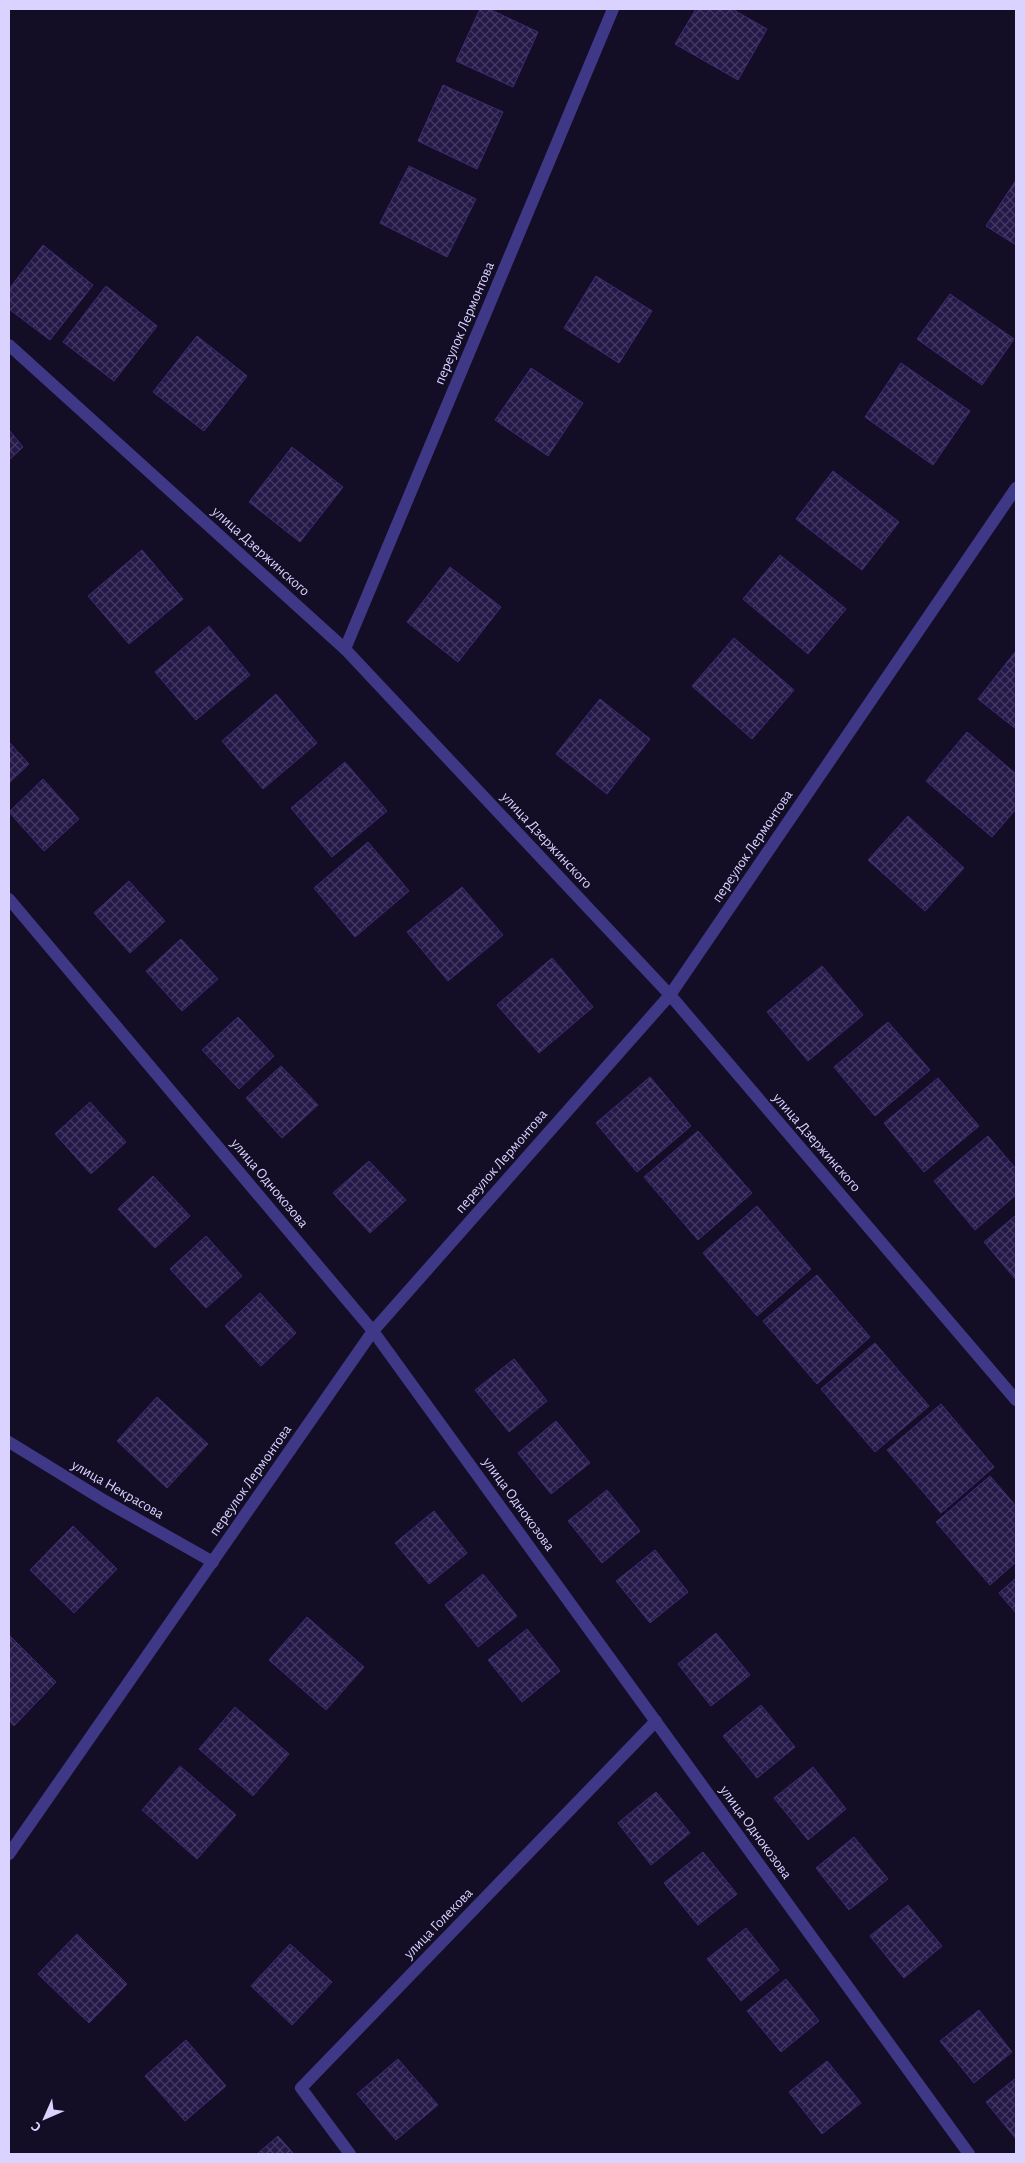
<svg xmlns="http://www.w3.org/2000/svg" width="1025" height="2163" font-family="'Alegreya Sans',sans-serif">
<defs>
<pattern id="building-cross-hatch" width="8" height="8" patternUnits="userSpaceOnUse" patternTransform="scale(1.25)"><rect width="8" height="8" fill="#251a47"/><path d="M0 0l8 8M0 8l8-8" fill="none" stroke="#443a63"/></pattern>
</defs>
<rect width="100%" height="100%" fill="#130e26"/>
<g fill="url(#building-cross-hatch)" stroke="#3d2b74">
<polygon points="480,9 489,9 538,32 513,87 456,61"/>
<polygon points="696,9 732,9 767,29 738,80 675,44"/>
<polygon points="443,85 503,112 477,169 418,141"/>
<polygon points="409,166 476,199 447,257 380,223"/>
<polygon points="1016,180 1016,245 986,226"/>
<polygon points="43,245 93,285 50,340 9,309 9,289"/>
<polygon points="596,276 652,311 619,363 564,328"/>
<polygon points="106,286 157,326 114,381 63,342"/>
<polygon points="950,294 1014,339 982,385 917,339"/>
<polygon points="197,336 247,376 204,431 153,392"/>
<polygon points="901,363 970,411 933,465 865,417"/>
<polygon points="531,368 583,403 548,456 495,420"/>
<polygon points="9,430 23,447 9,460"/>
<polygon points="292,447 343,487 300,542 249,502"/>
<polygon points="833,471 899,522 862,570 796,519"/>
<polygon points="142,550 183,599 129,644 88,596"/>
<polygon points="780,555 846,609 808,654 743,599"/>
<polygon points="450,567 501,607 458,662 407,622"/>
<polygon points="209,626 250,675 196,720 155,672"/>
<polygon points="734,638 794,690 752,739 692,686"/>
<polygon points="1015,652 1016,654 1016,729 978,699"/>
<polygon points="276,694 317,743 263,789 222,741"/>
<polygon points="600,699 650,739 607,794 556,754"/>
<polygon points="967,732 1016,774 1016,809 992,837 926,781"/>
<polygon points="9,742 29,764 9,783"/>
<polygon points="345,762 387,811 332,857 291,808"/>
<polygon points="43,779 79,819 44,851 9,812"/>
<polygon points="908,816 964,868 925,911 868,860"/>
<polygon points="368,842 409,891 355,937 314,888"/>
<polygon points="129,881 165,921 130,953 94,913"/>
<polygon points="462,887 503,935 448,981 407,932"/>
<polygon points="181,939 218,979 182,1011 146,971"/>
<polygon points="552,958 593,1007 539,1053 497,1005"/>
<polygon points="822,966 863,1015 808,1061 767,1012"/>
<polygon points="238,1017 274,1056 239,1089 202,1050"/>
<polygon points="888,1022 930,1070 875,1116 834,1067"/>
<polygon points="281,1066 318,1105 282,1138 246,1098"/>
<polygon points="650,1077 691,1126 637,1172 596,1123"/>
<polygon points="938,1078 979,1126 924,1172 884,1123"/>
<polygon points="90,1102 126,1142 91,1174 55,1134"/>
<polygon points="698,1131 752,1193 698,1240 644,1177"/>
<polygon points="988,1136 1016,1169 1016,1195 975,1230 934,1181"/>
<polygon points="369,1161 406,1200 370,1233 333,1193"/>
<polygon points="153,1176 190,1216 155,1248 118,1209"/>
<polygon points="757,1206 811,1269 757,1316 703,1253"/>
<polygon points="1016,1215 1016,1280 984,1242"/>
<polygon points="206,1236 242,1276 206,1308 170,1269"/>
<polygon points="817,1275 870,1337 817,1384 763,1321"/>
<polygon points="260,1293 296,1333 261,1366 225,1326"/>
<polygon points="875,1343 929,1406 875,1452 821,1389"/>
<polygon points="514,1359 547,1401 509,1432 475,1390"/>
<polygon points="157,1397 208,1444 167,1488 117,1441"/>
<polygon points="941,1404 994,1467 941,1513 887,1450"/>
<polygon points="556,1421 590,1463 551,1494 518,1453"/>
<polygon points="990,1476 1016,1506 1016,1562 990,1585 936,1522"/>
<polygon points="607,1490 640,1531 602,1563 568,1521"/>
<polygon points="434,1511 467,1553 429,1584 395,1543"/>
<polygon points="73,1526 117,1569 74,1613 30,1570"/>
<polygon points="655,1550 688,1592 650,1623 616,1581"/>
<polygon points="483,1574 517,1616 478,1647 445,1605"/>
<polygon points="1016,1578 1016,1613 999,1593"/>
<polygon points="307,1617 364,1667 326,1710 269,1660"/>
<polygon points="527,1629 560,1671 522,1702 488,1660"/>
<polygon points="716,1633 750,1675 711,1706 678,1664"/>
<polygon points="9,1635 56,1682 14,1726 9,1720"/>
<polygon points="761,1705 795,1747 757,1778 723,1736"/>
<polygon points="235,1707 289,1754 253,1796 199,1749"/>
<polygon points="180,1766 236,1815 197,1859 142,1810"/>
<polygon points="813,1767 846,1809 808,1840 774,1798"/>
<polygon points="656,1792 690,1833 651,1865 618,1823"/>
<polygon points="854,1837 888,1879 849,1910 816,1868"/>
<polygon points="703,1852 737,1894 698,1925 664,1883"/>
<polygon points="908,1905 942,1946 904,1978 870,1936"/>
<polygon points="746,1928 779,1970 741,2001 707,1959"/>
<polygon points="77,1934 127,1984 89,2023 38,1974"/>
<polygon points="290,1944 332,1982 292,2025 251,1986"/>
<polygon points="786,1979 819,2021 781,2052 747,2011"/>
<polygon points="979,2010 1012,2052 974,2083 940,2041"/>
<polygon points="186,2040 226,2086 185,2121 145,2076"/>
<polygon points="398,2059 438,2105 396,2140 357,2094"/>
<polygon points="827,2061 861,2103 822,2134 789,2092"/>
<polygon points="1016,2078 1016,2139 986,2102"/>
<polygon points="278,2136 294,2154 257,2154"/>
</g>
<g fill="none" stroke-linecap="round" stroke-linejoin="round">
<g stroke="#3e3886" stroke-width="12">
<polyline points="9,345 345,649 670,995 1016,1400"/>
<polyline points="345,649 613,9"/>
<polyline points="9,899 373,1331 969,2154"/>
<polyline points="9,1442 105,1501 213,1562"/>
<polyline points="9,1854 373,1331 670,995 1016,488"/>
<polyline points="350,2154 301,2088 656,1721"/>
</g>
</g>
<g text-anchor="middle" stroke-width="4" stroke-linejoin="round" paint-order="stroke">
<g font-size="15" fill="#dad3ff" stroke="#130e26">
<text transform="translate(464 323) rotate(-67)" y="5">переулок Лермонтова</text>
<text transform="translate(261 551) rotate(42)" y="5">улица Дзержинского</text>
<text transform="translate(547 840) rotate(47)" y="5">улица Дзержинского</text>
<text transform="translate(752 846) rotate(-56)" y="5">переулок Лермонтова</text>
<text transform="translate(817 1142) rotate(49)" y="5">улица Дзержинского</text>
<text transform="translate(501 1161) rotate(-49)" y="5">переулок Лермонтова</text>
<text transform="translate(270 1183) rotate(50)" y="5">улица Однокозова</text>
<text transform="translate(250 1480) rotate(-55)" y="5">переулок Лермонтова</text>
<text transform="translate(118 1489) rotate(30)" y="5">улица Некрасова</text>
<text transform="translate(519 1504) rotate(54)" y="5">улица Однокозова</text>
<text transform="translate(756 1832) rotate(54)" y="5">улица Однокозова</text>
<text transform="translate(438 1923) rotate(-46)" y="5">улица Голекова</text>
</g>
</g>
<rect width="1025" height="2163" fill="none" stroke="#dad3ff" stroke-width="20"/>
<g transform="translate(45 2118) rotate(225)" stroke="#130e26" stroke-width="4" paint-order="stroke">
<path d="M0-4L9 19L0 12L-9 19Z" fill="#dad3ff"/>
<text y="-8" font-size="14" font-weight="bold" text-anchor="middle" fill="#dad3ff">С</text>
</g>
</svg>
